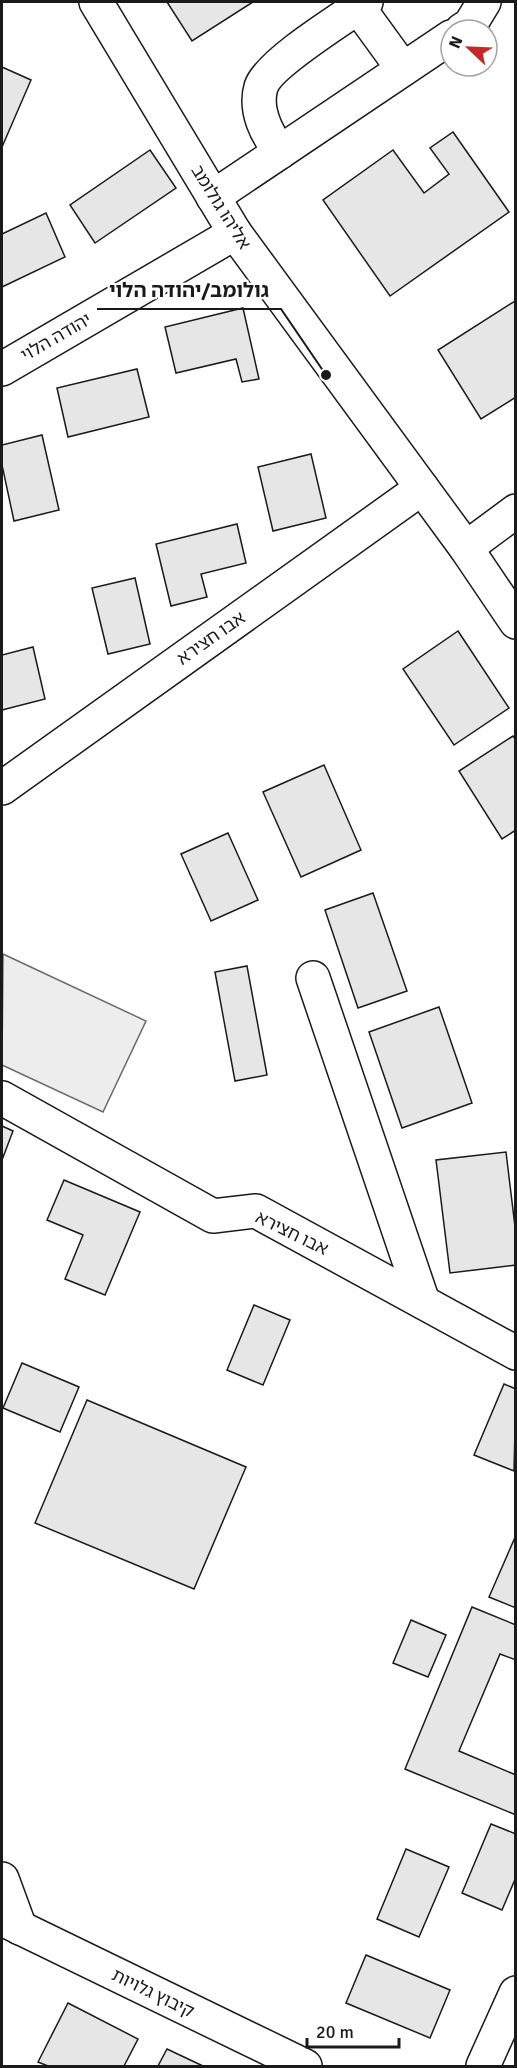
<svg xmlns="http://www.w3.org/2000/svg" width="517" height="2068" font-family="Signika,'Noto Sans Hebrew',sans-serif">
<rect width="100%" height="100%" fill="#fff"/>
<polygon fill="#ededed" stroke="#6a6a6a" stroke-width="1.5" points="3,954 146,1021 103,1112 2,1065"/>
<g fill="#e6e6e6" stroke="#1a1a1a" stroke-width="1.5">
<polygon points="167,2 253,2 192,41"/>
<polygon points="2,67 31,80 2,147"/>
<polygon points="453,132 509,212 390,296 323,200 393,150 424,193 449,174 430,148"/>
<polygon points="150,150 176,188 95,243 70,205"/>
<polygon points="46,213 65,257 2,287 2,234"/>
<polygon points="515,301 516,397 481,419 438,350"/>
<polygon points="243,308 259,379 242,382 236,359 176,373 165,327"/>
<polygon points="137,369 149,417 68,437 57,388"/>
<polygon points="42,435 59,510 14,521 2,465 2,445"/>
<polygon points="311,454 326,518 273,531 258,467"/>
<polygon points="237,524 246,563 201,574 207,597 171,606 156,544"/>
<polygon points="135,578 150,644 108,654 92,588"/>
<polygon points="458,631 509,708 454,745 403,669"/>
<polygon points="33,647 45,699 2,710 2,655"/>
<polygon points="513,736 516,740 516,830 502,839 459,771"/>
<polygon points="324,765 361,850 301,877 263,792"/>
<polygon points="228,833 258,900 211,921 181,854"/>
<polygon points="373,893 407,991 358,1008 325,910"/>
<polygon points="247,966 267,1075 235,1081 215,972"/>
<polygon points="439,1007 472,1103 402,1128 369,1032"/>
<polygon points="2,1126 13,1131 2,1160"/>
<polygon points="506,1152 516,1235 516,1265 450,1273 436,1160"/>
<polygon points="64,1180 140,1212 105,1295 65,1279 83,1235 47,1220"/>
<polygon points="254,1305 290,1320 263,1385 227,1370"/>
<polygon points="22,1363 79,1387 60,1432 3,1408"/>
<polygon points="504,1384 516,1389 514,1471 474,1455"/>
<polygon points="87,1400 246,1467 194,1589 35,1523"/>
<polygon points="516,1535 516,1608 489,1597"/>
<polygon points="472,1607 516,1625 516,1660 500,1654 459,1751 516,1775 516,1815 405,1769"/>
<polygon points="411,1620 446,1635 428,1677 393,1663"/>
<polygon points="491,1824 516,1834 516,1877 502,1910 462,1893"/>
<polygon points="406,1849 449,1867 419,1937 377,1919"/>
<polygon points="366,1955 450,1990 430,2038 346,2003"/>
<polygon points="68,2003 138,2039 124,2066 48,2066 38,2062"/>
<polygon points="167,2049 203,2066 158,2066"/>
</g>
<g fill="none" stroke-linecap="round" stroke-linejoin="round">
<defs>
<g id="minor">
<polyline points="96,2 235,233 466,548 516,622"/>
<polyline points="358,7 403,69"/>
<polyline points="462,30 470,25 484,2"/>
<path d="M280 152C267 134 254 111 261 87 268 64 343 18 366 2"/>
<polyline points="213,197 451,37"/>
<polyline points="2,369 235,233"/>
<polyline points="466,548 516,511"/>
<polyline points="2,788 422,488"/>
<polyline points="313,978 423,1302"/>
<polyline points="2,1098 213,1216 256,1211 516,1353"/>
<polyline points="2,1879 20,1928"/>
<polyline points="2,1919 305,2066"/>
<polyline points="483,2066 516,1993"/>
</g>
</defs>
<use href="#minor" stroke="#1a1a1a" stroke-width="36"/>
<use href="#minor" stroke="#fff" stroke-width="33"/>
</g>
<g text-anchor="middle" stroke-width="4.5" stroke-linejoin="round" paint-order="stroke">
<g font-size="18" fill="#1a1a1a" stroke="#fff">
<text transform="translate(221 207) rotate(58)" y="6">אליהו גולומב</text>
<text transform="translate(56 337) rotate(-30)" y="6">יהודה הלוי</text>
<text transform="translate(211 638) rotate(-35)" y="6">אבו חצירא</text>
<text transform="translate(292 1233) rotate(26)" y="6">אבו חצירא</text>
<text transform="translate(153 1993) rotate(26)" y="6">קיבוץ גלויות</text>
</g>
</g>
<path fill="none" stroke="#1a1a1a" stroke-width="2" d="M326 375L281 309H97"/>
<circle fill="#1a1a1a" stroke="#fff" stroke-width="2" cx="326" cy="375" r="6"/>
<g font-size="20" text-anchor="middle" font-weight="bold" fill="#1a1a1a" stroke="#fff" stroke-width="4.5" stroke-linejoin="round" paint-order="stroke">
<text x="189" y="297">גולומב/יהודה הלוי</text>
</g>
<rect width="517" height="2068" fill="none" stroke="#1a1a1a" stroke-width="6"/>
<g transform="translate(469 48) rotate(293)"><circle r="28" fill="#ffffff" stroke="#a3a3a3" stroke-width="1.5"/>
<path d="M0-4.5L10 22L0 15L-10 22Z" fill="#c62828"/>
<text y="-9" font-size="16" font-weight="bold" text-anchor="middle" fill="#1a1a1a">N</text>
</g>
<path d="M307 2038v9h92v-9" fill="none" stroke="#1a1a1a" stroke-width="3"/>
<text x="316" y="2038" font-size="18" fill="#1a1a1a" stroke="#ffffff" stroke-width="4.5" paint-order="stroke">20 m</text>
</svg>
